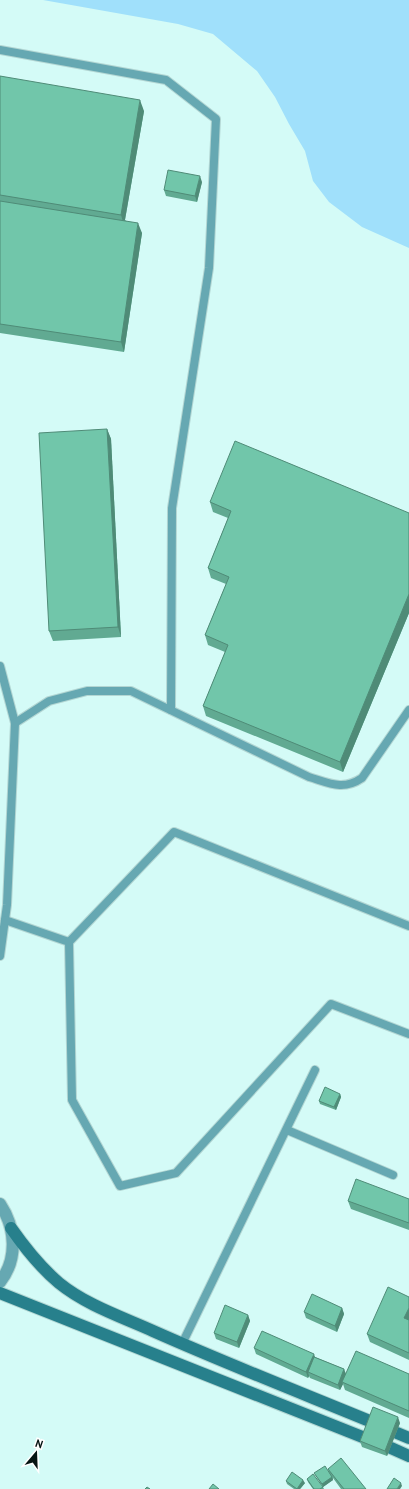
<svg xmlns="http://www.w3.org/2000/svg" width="409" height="1489" font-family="'PT Sans',sans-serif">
<rect width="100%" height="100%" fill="#d4fbf7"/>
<polygon fill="#a0e0fb" points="43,0 409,0 409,248 362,227 329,202 313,181 305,151 289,124 275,97 257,71 213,34 178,24"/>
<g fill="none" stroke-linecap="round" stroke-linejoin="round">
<defs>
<g id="lane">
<polyline points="0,50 166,80 216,119 209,268 172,508 171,710"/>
<polyline points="0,666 15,723 7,905 0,956"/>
<path d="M15 723 49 701 87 691H131L309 777C329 783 343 791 362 778L409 710"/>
<polyline points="5,920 69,942 72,1100 120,1186 176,1173 331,1004 409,1034"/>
<polyline points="69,942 174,832 409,926"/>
<polyline points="287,1130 393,1175"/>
<polyline points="182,1344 315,1070"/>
</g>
<path id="street" d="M0 1204C16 1228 18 1259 0 1282"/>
<g id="secondary">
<path d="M11 1228C25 1248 40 1267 59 1283 86 1305 122 1317 153 1331 225 1363 299 1392 372 1422"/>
<polyline points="0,1293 365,1438"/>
<polyline points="397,1433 409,1438"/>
<polyline points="391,1448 409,1456"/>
</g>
</defs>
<use href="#lane" stroke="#b3d6d3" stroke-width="10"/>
<use href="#street" stroke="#b3d6d3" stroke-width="14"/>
<use href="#secondary" stroke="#b3d6d3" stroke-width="14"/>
<use href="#lane" stroke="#66a8b2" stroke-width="8"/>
<use href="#street" stroke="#66a8b2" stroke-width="12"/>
<use href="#secondary" stroke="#27808c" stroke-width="12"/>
</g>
<g fill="#61aa92">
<polygon points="0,76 144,111 125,220 142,233 124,352 0,333"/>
<polygon points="202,182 197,202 166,196 164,190"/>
<polygon points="107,429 111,439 121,637 53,641 49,631"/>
<polygon points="210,502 409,513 409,613 343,772 206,716 203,706 225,652 208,645 205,635 226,584 211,578 208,568 228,518 213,512"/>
<polygon points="340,1094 341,1097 336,1110 320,1104 319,1101"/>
<polygon points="409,1199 409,1230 351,1209 348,1201"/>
<polygon points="409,1297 409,1360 370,1342 367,1334"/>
<polygon points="342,1308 344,1314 337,1332 306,1318 304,1312"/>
<polygon points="248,1315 250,1321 239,1348 216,1339 214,1333"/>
<polygon points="254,1348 315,1357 344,1369 346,1374 409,1374 409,1418 345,1390 343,1384 340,1390 310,1378 309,1376 308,1378 256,1354"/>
<polygon points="400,1423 387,1456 362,1447 360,1441"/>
<polygon points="328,1469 366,1489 341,1489 333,1478 333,1480 323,1487 316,1476 314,1473 329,1473"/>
<polygon points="307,1479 323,1487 324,1489 313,1489 308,1482"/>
<polygon points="286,1481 305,1483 300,1489 294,1489 287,1484"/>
</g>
<g fill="#4f8b77">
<polygon points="140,100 144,111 124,225 121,215"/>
<polygon points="200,176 202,182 197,202 195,196"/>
<polygon points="138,223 142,233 124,352 121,342"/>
<polygon points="107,429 111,439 121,637 118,627"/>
<polygon points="409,594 409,613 343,772 340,762"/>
<polygon points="340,1094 341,1097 336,1110 334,1107"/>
<polygon points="342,1308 344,1314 337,1332 335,1326"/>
<polygon points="409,1308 409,1323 404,1318"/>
<polygon points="248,1315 250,1321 239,1348 237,1342"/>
<polygon points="314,1354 316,1360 308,1372 309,1376 308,1378 306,1372"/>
<polygon points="344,1369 346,1375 342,1382 343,1384 340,1390 338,1385"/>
<polygon points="398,1417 400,1423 387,1456 385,1451"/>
<polygon points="332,1477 333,1480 323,1487 322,1484"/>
<polygon points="303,1480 305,1483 300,1489 297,1489"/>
<polygon points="401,1483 402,1486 400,1489 397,1489"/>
</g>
<g fill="#71c6aa" stroke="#4f8b77">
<polygon points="0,76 140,100 121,215 0,195"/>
<polygon points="168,170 200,176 195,196 164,190"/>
<polygon points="0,201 138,223 121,342 0,324"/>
<polygon points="107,429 118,627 49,631 39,433"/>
<polygon points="235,441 409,513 409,594 340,762 203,706 228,645 205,635 229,577 208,568 231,511 210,502"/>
<polygon points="325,1087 340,1094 334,1107 319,1101"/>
<polygon points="356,1179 409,1199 409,1223 348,1201"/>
<polygon points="388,1287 409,1297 409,1308 404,1318 409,1320 409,1353 367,1334"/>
<polygon points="312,1294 342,1308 335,1326 304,1312"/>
<polygon points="225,1305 248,1315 237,1342 214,1333"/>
<polygon points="262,1331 314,1354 306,1372 254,1348"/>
<polygon points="356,1351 409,1374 409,1411 342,1382"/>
<polygon points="314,1357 344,1369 338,1385 308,1372"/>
<polygon points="373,1407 398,1417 385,1451 360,1441"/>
<polygon points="341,1458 366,1489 344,1489 328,1469"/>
<polygon points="325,1466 332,1477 322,1484 314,1473"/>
<polygon points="292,1472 303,1480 297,1489 286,1481"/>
<polygon points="313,1474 323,1487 320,1489 314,1489 307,1479"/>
<polygon points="394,1478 401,1483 397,1489 387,1489"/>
<polygon points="213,1484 219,1489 209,1489"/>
<polygon points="147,1487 150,1489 145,1489"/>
</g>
<g transform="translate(36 1453) rotate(19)" stroke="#ffffff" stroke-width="3" paint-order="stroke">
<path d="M0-3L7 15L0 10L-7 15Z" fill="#061413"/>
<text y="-6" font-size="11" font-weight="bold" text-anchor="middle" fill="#061413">N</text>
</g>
</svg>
